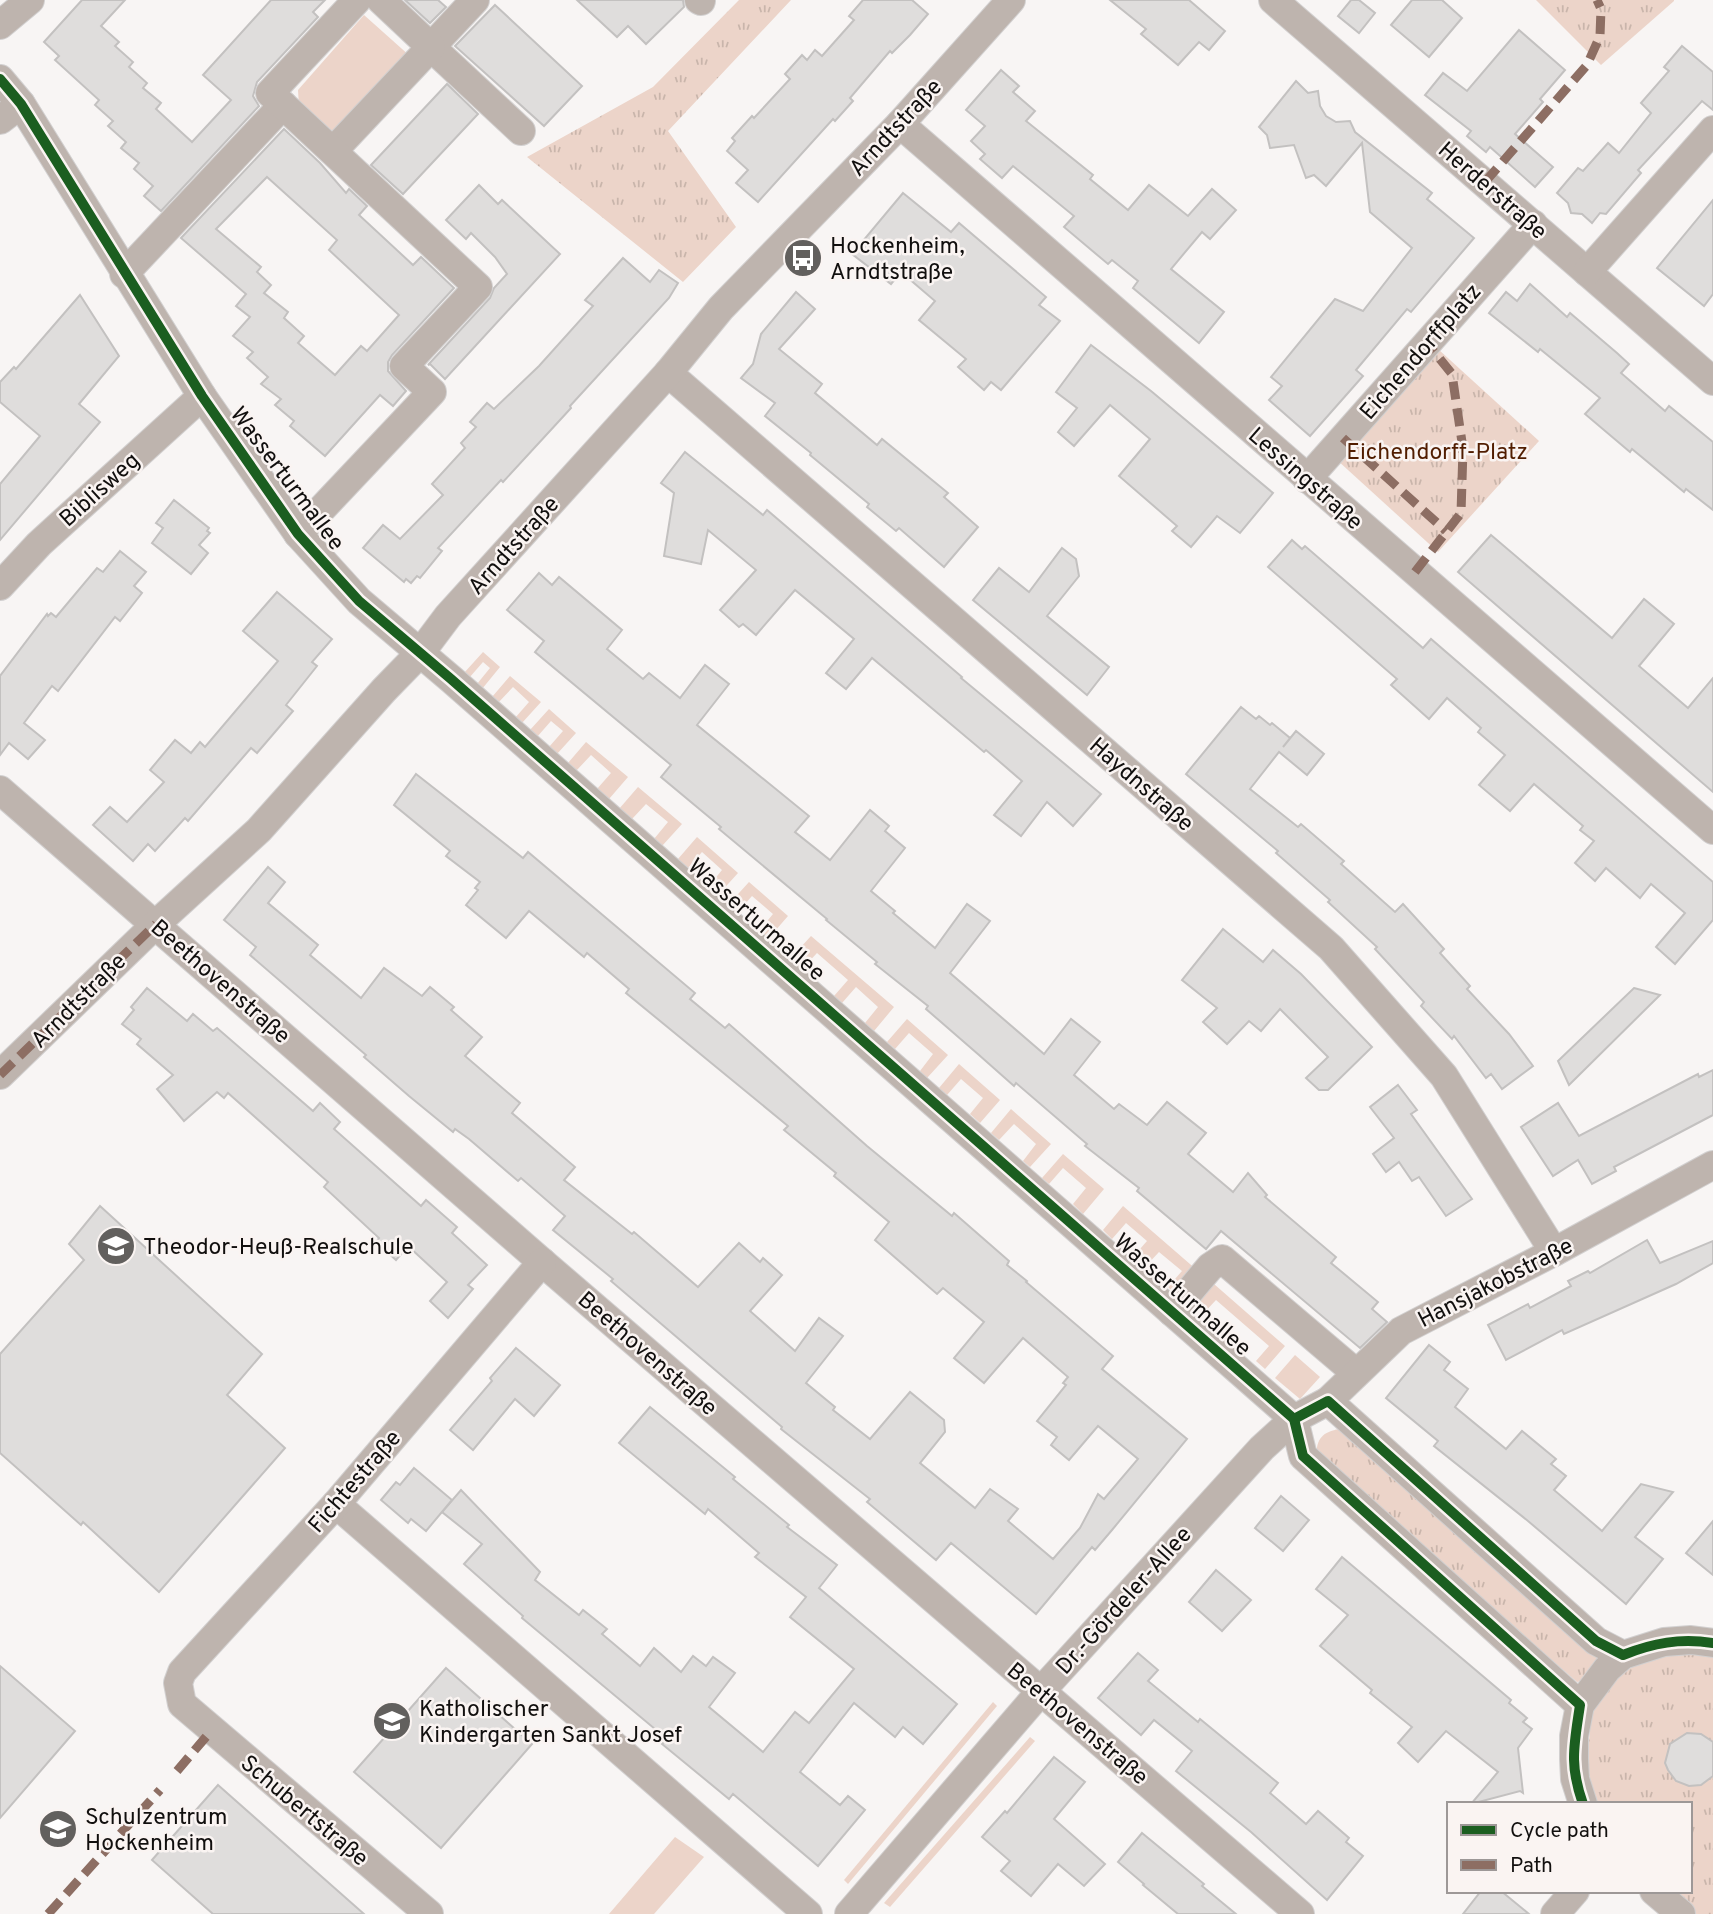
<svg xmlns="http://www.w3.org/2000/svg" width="1713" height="1914" font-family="Overpass,sans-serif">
<defs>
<pattern id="park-tufts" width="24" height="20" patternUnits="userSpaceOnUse" patternTransform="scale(1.75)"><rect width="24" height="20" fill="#ecd4c9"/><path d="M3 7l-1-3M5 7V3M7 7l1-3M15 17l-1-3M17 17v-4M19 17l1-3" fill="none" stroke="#c9b5ab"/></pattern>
</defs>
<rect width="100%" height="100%" fill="#f8f5f4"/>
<g fill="#ecd4c9">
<polygon points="364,15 411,57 337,140 299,106 298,90"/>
<polygon points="483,652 500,667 482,689 477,684 490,668 483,662 469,678 464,673"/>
<polygon points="510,676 541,702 522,723 515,718 529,702 513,687 498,703 492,697"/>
<polygon points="549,709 576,733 557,754 549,747 563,731 551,721 537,737 530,730"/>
<polygon points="586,742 628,777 609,799 597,789 611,773 591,755 576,771 568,763"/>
<polygon points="638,787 682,824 662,846 654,839 668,822 646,804 632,819 619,809"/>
<polygon points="697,837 738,873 718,895 709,886 722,870 702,852 688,868 678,859"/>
<polygon points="749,882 788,916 768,939 759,931 773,914 752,896 738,912 729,904"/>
<polygon points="811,936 894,1007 874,1031 865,1023 878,1007 856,987 842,1003 834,996 848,980 817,953 803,968 791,958"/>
<polygon points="907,1019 948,1055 927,1078 920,1071 933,1054 909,1033 895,1049 887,1042"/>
<polygon points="959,1064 1000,1100 980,1123 970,1114 983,1098 961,1079 947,1095 939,1088"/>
<polygon points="1011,1109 1051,1144 1030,1167 1023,1161 1036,1144 1014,1124 999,1140 991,1133"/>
<polygon points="1063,1154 1104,1189 1083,1214 1073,1204 1086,1188 1063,1168 1049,1184 1042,1178"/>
<polygon points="1123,1206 1198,1271 1176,1295 1168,1287 1182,1271 1159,1252 1145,1267 1133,1257 1147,1241 1126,1223 1112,1239 1103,1230"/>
<polygon points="1214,1284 1285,1346 1265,1369 1256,1361 1269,1346 1216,1300 1202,1315 1194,1307"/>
<polygon points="1295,1355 1320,1377 1300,1399 1275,1378"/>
<polygon points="993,1702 997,1706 848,1884 844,1880"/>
<polygon points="1030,1737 1035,1741 890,1907 884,1903"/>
<polygon points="675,1837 704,1857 654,1914 609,1914"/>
</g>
<g fill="url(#park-tufts)">
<polygon points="739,0 791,0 668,131 736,227 683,282 527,157 653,87"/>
<polygon points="1536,0 1674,0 1674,1 1601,65"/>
<polygon points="1438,349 1539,441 1438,552 1337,460"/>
<path d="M1340 1429 1601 1655 1588 1680 1577 1682 1316 1456C1317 1438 1322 1432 1340 1429Z"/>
<polygon points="1671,1653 1713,1654 1713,1914 1692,1914 1664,1891 1690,1891 1690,1804 1593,1804 1586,1783 1591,1713 1616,1679 1631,1666"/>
</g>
<g fill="#dfdddc" stroke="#c3c1c0" stroke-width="2" fill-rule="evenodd">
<polygon points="82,0 125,0 101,26 119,42 115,46 133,62 129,67 147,83 143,88 161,103 156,109 192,142 231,100 203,75 271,0 325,0 313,12 318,17 257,82 253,96 259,106 161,211 144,196 153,186 134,169 139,163 121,148 126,142 108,126 113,121 95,105 99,100 55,60 59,56 44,42"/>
<polygon points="405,0 438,0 446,7 430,23"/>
<polygon points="577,0 683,0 684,7 646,44 628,26 617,37"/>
<polygon points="863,0 912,0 928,14 910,35 892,53 890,51 850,98 853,101 835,121 833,119 758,202 736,183 748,170 727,151 735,141 732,138 752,116 754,118 790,79 785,74 802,55 807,60 815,50 822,56 854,20 849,16"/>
<polygon points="1110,0 1189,0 1225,31 1209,50 1199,42 1178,65 1141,34 1146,29"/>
<polygon points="1351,0 1359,0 1375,13 1359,33 1338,16"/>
<polygon points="1412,0 1442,0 1462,18 1429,57 1391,25"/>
<polygon points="495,5 582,86 544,126 455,46"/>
<polygon points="1519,30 1565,70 1540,99 1543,102 1515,134 1553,167 1535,187 1490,147 1486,152 1467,136 1471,131 1425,95 1443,73 1467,91"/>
<polygon points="1682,46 1713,72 1713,110 1702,101 1638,170 1641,173 1606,214 1600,213 1592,223 1582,214 1571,213 1568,203 1557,193 1578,168 1583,171 1608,143 1619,153 1651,113 1641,103 1669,71 1664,67"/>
<polygon points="1001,70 1019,86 1013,92 1035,111 1026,121 1093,175 1090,179 1128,210 1149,185 1188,216 1212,189 1236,210 1210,239 1202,232 1171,269 1224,312 1199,343 1133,288 1138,281 1112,260 1108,264 1064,227 1074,216 1013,166 1002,178 980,159 985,154 971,141 985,126 966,110"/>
<polygon points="1296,81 1308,93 1318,91 1320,106 1326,116 1336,122 1350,121 1355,132 1432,193 1427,199 1474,238 1411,312 1407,309 1356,370 1363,376 1310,436 1269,400 1282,386 1271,377 1335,299 1363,311 1412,248 1370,212 1362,143 1326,186 1314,175 1306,178 1294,145 1270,148 1267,135 1259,127"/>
<polygon points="447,84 478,114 403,194 371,165"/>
<path d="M284 129 320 163 346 193 349 189 367 206 359 215 413 265 421 257 454 288 392 355 388 362V371L406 391 393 406 380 395 325 456 290 426 294 421 275 405 281 399 261 384 268 377 247 358 253 352 233 336 250 317 236 306 246 294 181 238ZM267 177 337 240 329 250 399 315 367 351 361 346 335 375 298 343 304 336 284 318 288 312 264 293 271 285 257 272 261 267 216 229Z"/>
<polygon points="479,185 498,204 502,200 560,254 445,379 430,364 428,365 490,298 494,288 507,274 495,257 471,233 466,239 446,220"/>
<polygon points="903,193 951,232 959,223 1046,297 1039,305 1060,321 1001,390 991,382 984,390 958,367 966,359 919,320 935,301 901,272 891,284 852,254"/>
<polygon points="1713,200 1713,294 1704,306 1657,268"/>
<polygon points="623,258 650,282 659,270 678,283 669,298 570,406 571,408 560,420 503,482 501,480 438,548 442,551 420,578 417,576 411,583 406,579 404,582 363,548 383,525 400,539 443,495 432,484 465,448 461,443 476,427 470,422 487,403 494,409 539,366 593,306 585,300"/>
<polygon points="1530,284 1567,317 1570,313 1617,353 1629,364 1621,373 1665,411 1669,406 1713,442 1713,510 1686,489 1684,492 1632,449 1630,452 1585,414 1600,398 1540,349 1538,352 1489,313 1506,292 1517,301"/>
<polygon points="796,292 815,309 779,349 822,384 815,393 877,445 882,439 948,493 944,497 978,527 944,567 899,528 896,531 867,507 869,504 810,455 811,453 765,416 775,403 741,378 753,364 761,334"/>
<polygon points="80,295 119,356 79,404 100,422 0,540 0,484 40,436 0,402 0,382 14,367 16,369"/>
<polygon points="1091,345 1151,391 1273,493 1240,533 1217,516 1191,547 1172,531 1177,526 1119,476 1150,439 1110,405 1074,446 1058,432 1077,408 1056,392"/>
<polygon points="685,452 763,515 767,510 962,677 961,678 1101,794 1073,826 1047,802 1021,836 994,815 1022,781 986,750 984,752 872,658 846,689 826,673 854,639 795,590 756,635 743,624 739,627 720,610 756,570 708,530 701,564 664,556 674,493 661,483"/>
<polygon points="174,500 209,528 207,531 210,533 199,545 208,553 191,574 152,543 163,528 156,523"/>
<polygon points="1491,535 1612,638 1644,599 1674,624 1639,666 1688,708 1713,678 1713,792 1458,572"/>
<polygon points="1292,540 1302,549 1305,546 1423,648 1431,639 1713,882 1713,920 1675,964 1656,947 1685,913 1651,884 1640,898 1606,868 1595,881 1575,863 1594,841 1580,830 1583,826 1534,784 1510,811 1479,785 1505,755 1478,732 1481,728 1447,698 1429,719 1391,685 1397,679 1268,567"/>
<polygon points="1062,548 1076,559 1079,576 1047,616 1109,667 1087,695 973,600 999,568 1029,592"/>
<polygon points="120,551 146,572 134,586 142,593 120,621 115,617 58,691 52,686 24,723 45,740 28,759 9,743 0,755 0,676 47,614 48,616 51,613 56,617 97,568 103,572"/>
<polygon points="539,573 552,585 559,577 622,630 607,649 643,679 649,673 680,698 705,665 729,684 697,725 809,816 795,832 830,860 870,810 889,826 885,831 905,848 871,891 895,911 893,913 935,948 967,904 990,921 950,973 1044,1054 1071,1019 1100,1042 1074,1075 1114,1109 1119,1104 1147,1125 1167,1102 1206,1133 1188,1154 1233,1192 1248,1173 1267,1195 1265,1197 1336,1257 1331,1263 1378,1302 1372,1309 1387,1322 1360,1348 1221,1231 1206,1249 1137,1191 1139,1188 1085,1146 1087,1144 1016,1083 1014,1086 979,1055 926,1009 928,1006 875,964 877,962 826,920 827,919 719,829 721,827 661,777 671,765 535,652 544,641 507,610"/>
<polygon points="277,592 332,639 312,662 317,666 286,705 293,711 257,753 251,748 188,821 185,818 155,851 148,844 133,861 93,825 110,807 127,822 164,782 150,770 175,740 191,753 200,742 205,747 278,661 243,631"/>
<polygon points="1241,707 1256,719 1259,716 1270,725 1272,723 1290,738 1283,747 1296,731 1324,754 1307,775 1279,752 1250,789 1298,827 1301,824 1344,861 1341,864 1395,912 1403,904 1444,949 1440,953 1470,986 1467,989 1509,1034 1533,1066 1502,1089 1491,1074 1486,1078 1454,1036 1452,1039 1421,1006 1424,1002 1375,949 1377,947 1328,902 1330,900 1276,853 1278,851 1186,774"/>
<polygon points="416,774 523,858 528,852 695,993 690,999 725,1028 729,1024 867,1146 952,1216 954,1213 1009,1261 1007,1265 1027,1281 1026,1282 1113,1356 1102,1369 1187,1439 1112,1530 1095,1550 1092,1547 1036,1614 951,1543 936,1560 867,1502 870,1499 781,1429 782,1427 611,1281 613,1279 553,1230 565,1216 521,1178 518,1181 469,1139 455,1129 453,1132 409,1096 364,1057 366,1055 250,955 256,947 224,920 268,867 285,882 268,903 318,945 310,955 361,998 384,968 422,996 430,987 454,1007 451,1010 482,1037 465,1056 520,1103 512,1113 575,1167 564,1180 632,1234 634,1232 698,1287 739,1243 760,1262 763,1258 782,1275 750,1311 795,1351 819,1318 843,1336 806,1383 835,1407 833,1410 870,1439 910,1392 944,1420 945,1432 920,1463 975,1508 990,1489 1018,1509 1008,1521 1053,1559 1080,1528 1098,1494 1104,1499 1138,1459 1098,1426 1069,1460 1051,1445 1057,1437 1037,1421 1066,1385 1063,1383 1068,1377 1023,1338 984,1383 954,1358 984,1322 943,1288 937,1294 875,1240 889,1222 834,1176 836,1173 784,1130 788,1126 626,993 629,989 587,953 584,957 529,911 506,938 466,905 478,890 475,888 480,882 446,856 450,851 394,805"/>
<polygon points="1223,929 1263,962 1273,950 1301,974 1372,1047 1328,1090 1319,1090 1306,1078 1328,1057 1280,1009 1261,1031 1249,1021 1227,1044 1203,1022 1217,1008 1182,980"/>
<polygon points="147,988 187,1021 193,1014 213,1031 217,1028 313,1111 320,1103 340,1122 334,1129 421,1206 426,1200 457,1227 452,1233 487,1265 468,1285 473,1289 448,1318 430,1301 447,1282 408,1246 396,1260 376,1242 379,1238 324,1187 328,1182 228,1093 224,1098 217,1092 184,1121 157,1089 173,1075 137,1044 141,1039 122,1024 134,1010 131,1007"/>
<polygon points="1634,988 1660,995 1569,1085 1558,1061"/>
<polygon points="1713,1070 1713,1115 1614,1167 1616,1171 1592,1184 1578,1160 1553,1176 1521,1127 1558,1103 1579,1136 1698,1074 1699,1077"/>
<polygon points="1398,1085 1417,1110 1411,1114 1472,1199 1446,1216 1419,1177 1412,1181 1399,1162 1386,1172 1373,1154 1394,1138 1370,1107"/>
<polygon points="100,1206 262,1354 227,1395 285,1448 159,1592 83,1522 81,1525 0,1453 0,1354 84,1260 69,1244"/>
<polygon points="1647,1240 1660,1263 1713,1241 1713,1263 1676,1284 1564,1334 1562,1330 1506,1360 1488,1325 1528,1304 1530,1308 1571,1286 1568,1281 1588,1271 1590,1273"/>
<polygon points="1429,1345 1450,1362 1444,1370 1468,1389 1455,1407 1506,1449 1522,1431 1556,1459 1551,1464 1566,1476 1554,1490 1602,1531 1641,1484 1673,1492 1635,1537 1663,1559 1626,1604 1528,1521 1434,1446 1438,1441 1386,1398"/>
<polygon points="516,1348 560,1385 534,1416 515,1399 473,1450 450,1430 492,1381 490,1378"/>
<polygon points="650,1407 735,1477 733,1479 789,1525 787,1527 837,1565 819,1588 957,1704 923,1744 903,1727 895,1737 854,1703 800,1772 840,1805 848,1796 865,1810 818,1866 733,1794 729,1799 662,1744 667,1739 522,1618 523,1616 464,1564 482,1544 442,1512 461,1490 540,1572 535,1580 579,1615 583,1610 607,1629 602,1634 640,1666 654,1648 681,1672 693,1656 706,1666 713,1657 735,1673 709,1707 763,1752 795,1712 809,1723 854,1669 790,1617 806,1597 755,1557 759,1553 708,1509 705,1514 619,1443"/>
<polygon points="414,1468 452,1500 426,1531 411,1519 408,1523 381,1500 396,1482 400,1485"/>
<polygon points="1281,1496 1309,1520 1283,1551 1255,1528"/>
<polygon points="1713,1521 1713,1575 1686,1553"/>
<polygon points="1342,1557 1511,1700 1509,1703 1527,1718 1523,1722 1532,1729 1518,1748 1523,1793 1520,1791 1471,1804 1498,1772 1446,1731 1418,1762 1398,1743 1412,1727 1370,1693 1372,1690 1320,1646 1348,1615 1316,1589"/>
<polygon points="1216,1570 1251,1600 1222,1631 1189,1602"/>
<polygon points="1138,1653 1158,1670 1148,1681 1198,1722 1200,1719 1278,1783 1270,1793 1306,1824 1318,1811 1349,1838 1346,1842 1363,1856 1327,1900 1251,1832 1176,1771 1192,1751 1154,1720 1141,1735 1098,1698"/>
<polygon points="0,1666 75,1731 0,1818"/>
<polygon points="446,1668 532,1744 441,1848 354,1772"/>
<polygon points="1687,1733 1701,1734 1713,1742 1713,1776 1701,1785 1689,1786 1676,1781 1668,1770 1665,1763 1670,1744"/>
<polygon points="1054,1757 1085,1782 1054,1819 1105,1864 1084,1886 1058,1864 1031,1896 1001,1871 1010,1861 982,1837 1005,1811 1007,1813"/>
<polygon points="218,1785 364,1914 213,1914 152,1860"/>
<polygon points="1142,1833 1204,1884 1202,1886 1236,1914 1178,1914 1143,1885 1144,1884 1118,1862"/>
<polygon points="1481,1891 1501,1891 1529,1914 1463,1914"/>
</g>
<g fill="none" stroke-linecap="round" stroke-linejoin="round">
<defs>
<g id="minor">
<polyline points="475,0 431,47 521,131"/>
<polyline points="699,0 701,1"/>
<polyline points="1273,0 1713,381"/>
<polyline points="0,25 30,0"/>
<polyline points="0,79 21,104 202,396 298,534 359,601 451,679 1294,1419 1303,1456 1580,1705"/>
<polyline points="0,120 21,104"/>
<polyline points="900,124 1713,830"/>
<polyline points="333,151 431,47 381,0"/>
<polyline points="1587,272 1713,130"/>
<polyline points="124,274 283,105"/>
<polyline points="668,373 1331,948 1444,1076 1554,1252"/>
<polyline points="1307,479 1533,224"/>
<polyline points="298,534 432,392 404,366 478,287 270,93 357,0"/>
<polyline points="0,586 39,544 202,396"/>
<polyline points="0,790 542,1262 1300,1914"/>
<polyline points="0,1075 156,924 259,830 384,690 421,652 448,616 668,373 721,308 900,124 1011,0"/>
<polyline points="1172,1312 1210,1267 1222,1259 1356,1373"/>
<polyline points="1328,1401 1596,1641 1623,1655"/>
<polyline points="336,1504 808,1914"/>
<polyline points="1583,1804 1575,1779 1574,1759 1574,1736 1580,1705 1607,1669 1623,1655 1664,1642 1691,1640 1713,1643"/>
<polyline points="1654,1891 1681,1914"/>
<polyline points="429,1914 182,1704 178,1683 182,1672 336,1504 542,1262"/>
<polyline points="849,1914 1041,1691 1262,1448 1294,1419 1328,1401 1401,1331 1554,1252 1713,1165"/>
<polyline points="1555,1914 1575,1891"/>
</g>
</defs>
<use href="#minor" stroke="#d2d0d0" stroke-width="30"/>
<use href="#minor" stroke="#beb4ae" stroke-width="28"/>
<g stroke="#8d6e63" stroke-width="9" stroke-dasharray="18 9" stroke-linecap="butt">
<polyline points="1485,182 1587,65 1600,36 1601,9 1597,0"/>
<polyline points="1343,438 1446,531"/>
<polyline points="1415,572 1461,513 1463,449 1452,374 1427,343"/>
<polyline points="0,1075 156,924"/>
<polyline points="177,1771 211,1731"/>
<polyline points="48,1914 160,1790"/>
</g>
<defs>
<g id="cycleway">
<path d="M0 79 21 104 202 396 298 534 359 601 451 679 1294 1419 1303 1456 1580 1705C1574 1746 1569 1764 1583 1804"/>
<path d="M1294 1419 1328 1401 1596 1641 1623 1655C1653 1643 1680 1638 1713 1643"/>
</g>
</defs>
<use href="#cycleway" stroke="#faf4f2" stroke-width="15"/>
<use href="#cycleway" stroke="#1b5e20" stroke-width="10"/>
</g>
<defs>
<symbol id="bus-disc" viewBox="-11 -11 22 22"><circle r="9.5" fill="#62605e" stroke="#faf4f2"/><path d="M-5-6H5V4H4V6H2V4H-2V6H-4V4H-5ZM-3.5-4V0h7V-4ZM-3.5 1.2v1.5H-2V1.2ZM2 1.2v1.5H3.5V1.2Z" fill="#fff"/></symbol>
<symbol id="school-disc" viewBox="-11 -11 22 22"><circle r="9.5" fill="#62605e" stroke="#faf4f2"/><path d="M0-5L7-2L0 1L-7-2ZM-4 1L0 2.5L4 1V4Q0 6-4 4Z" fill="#fff"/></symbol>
</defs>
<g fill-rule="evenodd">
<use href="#bus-disc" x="781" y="236" width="44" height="44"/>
<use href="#school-disc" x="94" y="1224" width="44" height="44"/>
<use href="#school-disc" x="370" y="1699" width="44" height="44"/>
<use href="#school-disc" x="36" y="1807" width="44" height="44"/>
</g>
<g text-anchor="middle" stroke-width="5" stroke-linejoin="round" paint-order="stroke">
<g font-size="23" fill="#110f0e" stroke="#faf4f2">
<text transform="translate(895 127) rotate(-47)" y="8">Arndtstraße</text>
<text transform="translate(1493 190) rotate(41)" y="8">Herderstraße</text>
<text transform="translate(1420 351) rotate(-49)" y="8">Eichendorffplatz</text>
<text transform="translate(288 478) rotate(53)" y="8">Wasserturmallee</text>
<text transform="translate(1306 478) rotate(41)" y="8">Lessingstraße</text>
<text transform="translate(99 489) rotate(-42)" y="8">Biblisweg</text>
<text transform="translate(513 545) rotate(-48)" y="8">Arndtstraße</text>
<text transform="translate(1142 784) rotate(41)" y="8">Haydnstraße</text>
<text transform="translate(757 919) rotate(41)" y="8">Wasserturmallee</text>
<text transform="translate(221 981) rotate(41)" y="8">Beethovenstraße</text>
<text transform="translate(78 1000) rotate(-45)" y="8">Arndtstraße</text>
<text transform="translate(1495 1282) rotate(-27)" y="8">Hansjakobstraße</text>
<text transform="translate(1183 1294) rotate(41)" y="8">Wasserturmallee</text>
<text transform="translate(648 1353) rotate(41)" y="8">Beethovenstraße</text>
<text transform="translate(354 1481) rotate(-49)" y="8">Fichtestraße</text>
<text transform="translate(1123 1600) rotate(-48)" y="8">Dr.-Gördeler-Allee</text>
<text transform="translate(1078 1723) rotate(40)" y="8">Beethovenstraße</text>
<text transform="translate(305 1810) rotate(40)" y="8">Schubertstraße</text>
</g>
<g font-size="23" fill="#110f0e" stroke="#faf4f2" text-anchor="start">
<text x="830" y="253">Hockenheim,<tspan x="830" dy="26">Arndtstraße</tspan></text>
<text x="143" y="1254">Theodor-Heuß-Realschule</text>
<text x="419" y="1716">Katholischer<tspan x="419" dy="26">Kindergarten Sankt Josef</tspan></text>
<text x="85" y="1824">Schulzentrum<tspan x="85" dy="26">Hockenheim</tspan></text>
</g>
<g font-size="23" fill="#511d00" stroke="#faf4f2">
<text x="1437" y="459">Eichendorff-Platz</text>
</g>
</g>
<rect x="1447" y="1802" width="245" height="91" fill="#faf4f2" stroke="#9d9897" stroke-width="2"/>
<rect x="1461" y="1825" width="35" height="10" fill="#1b5e20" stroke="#9d9897" stroke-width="2"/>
<text x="1510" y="1837" font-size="21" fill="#110f0e">Cycle path</text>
<rect x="1461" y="1860" width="35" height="10" fill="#8d6e63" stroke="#9d9897" stroke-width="2"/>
<text x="1510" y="1872" font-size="21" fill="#110f0e">Path</text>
</svg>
